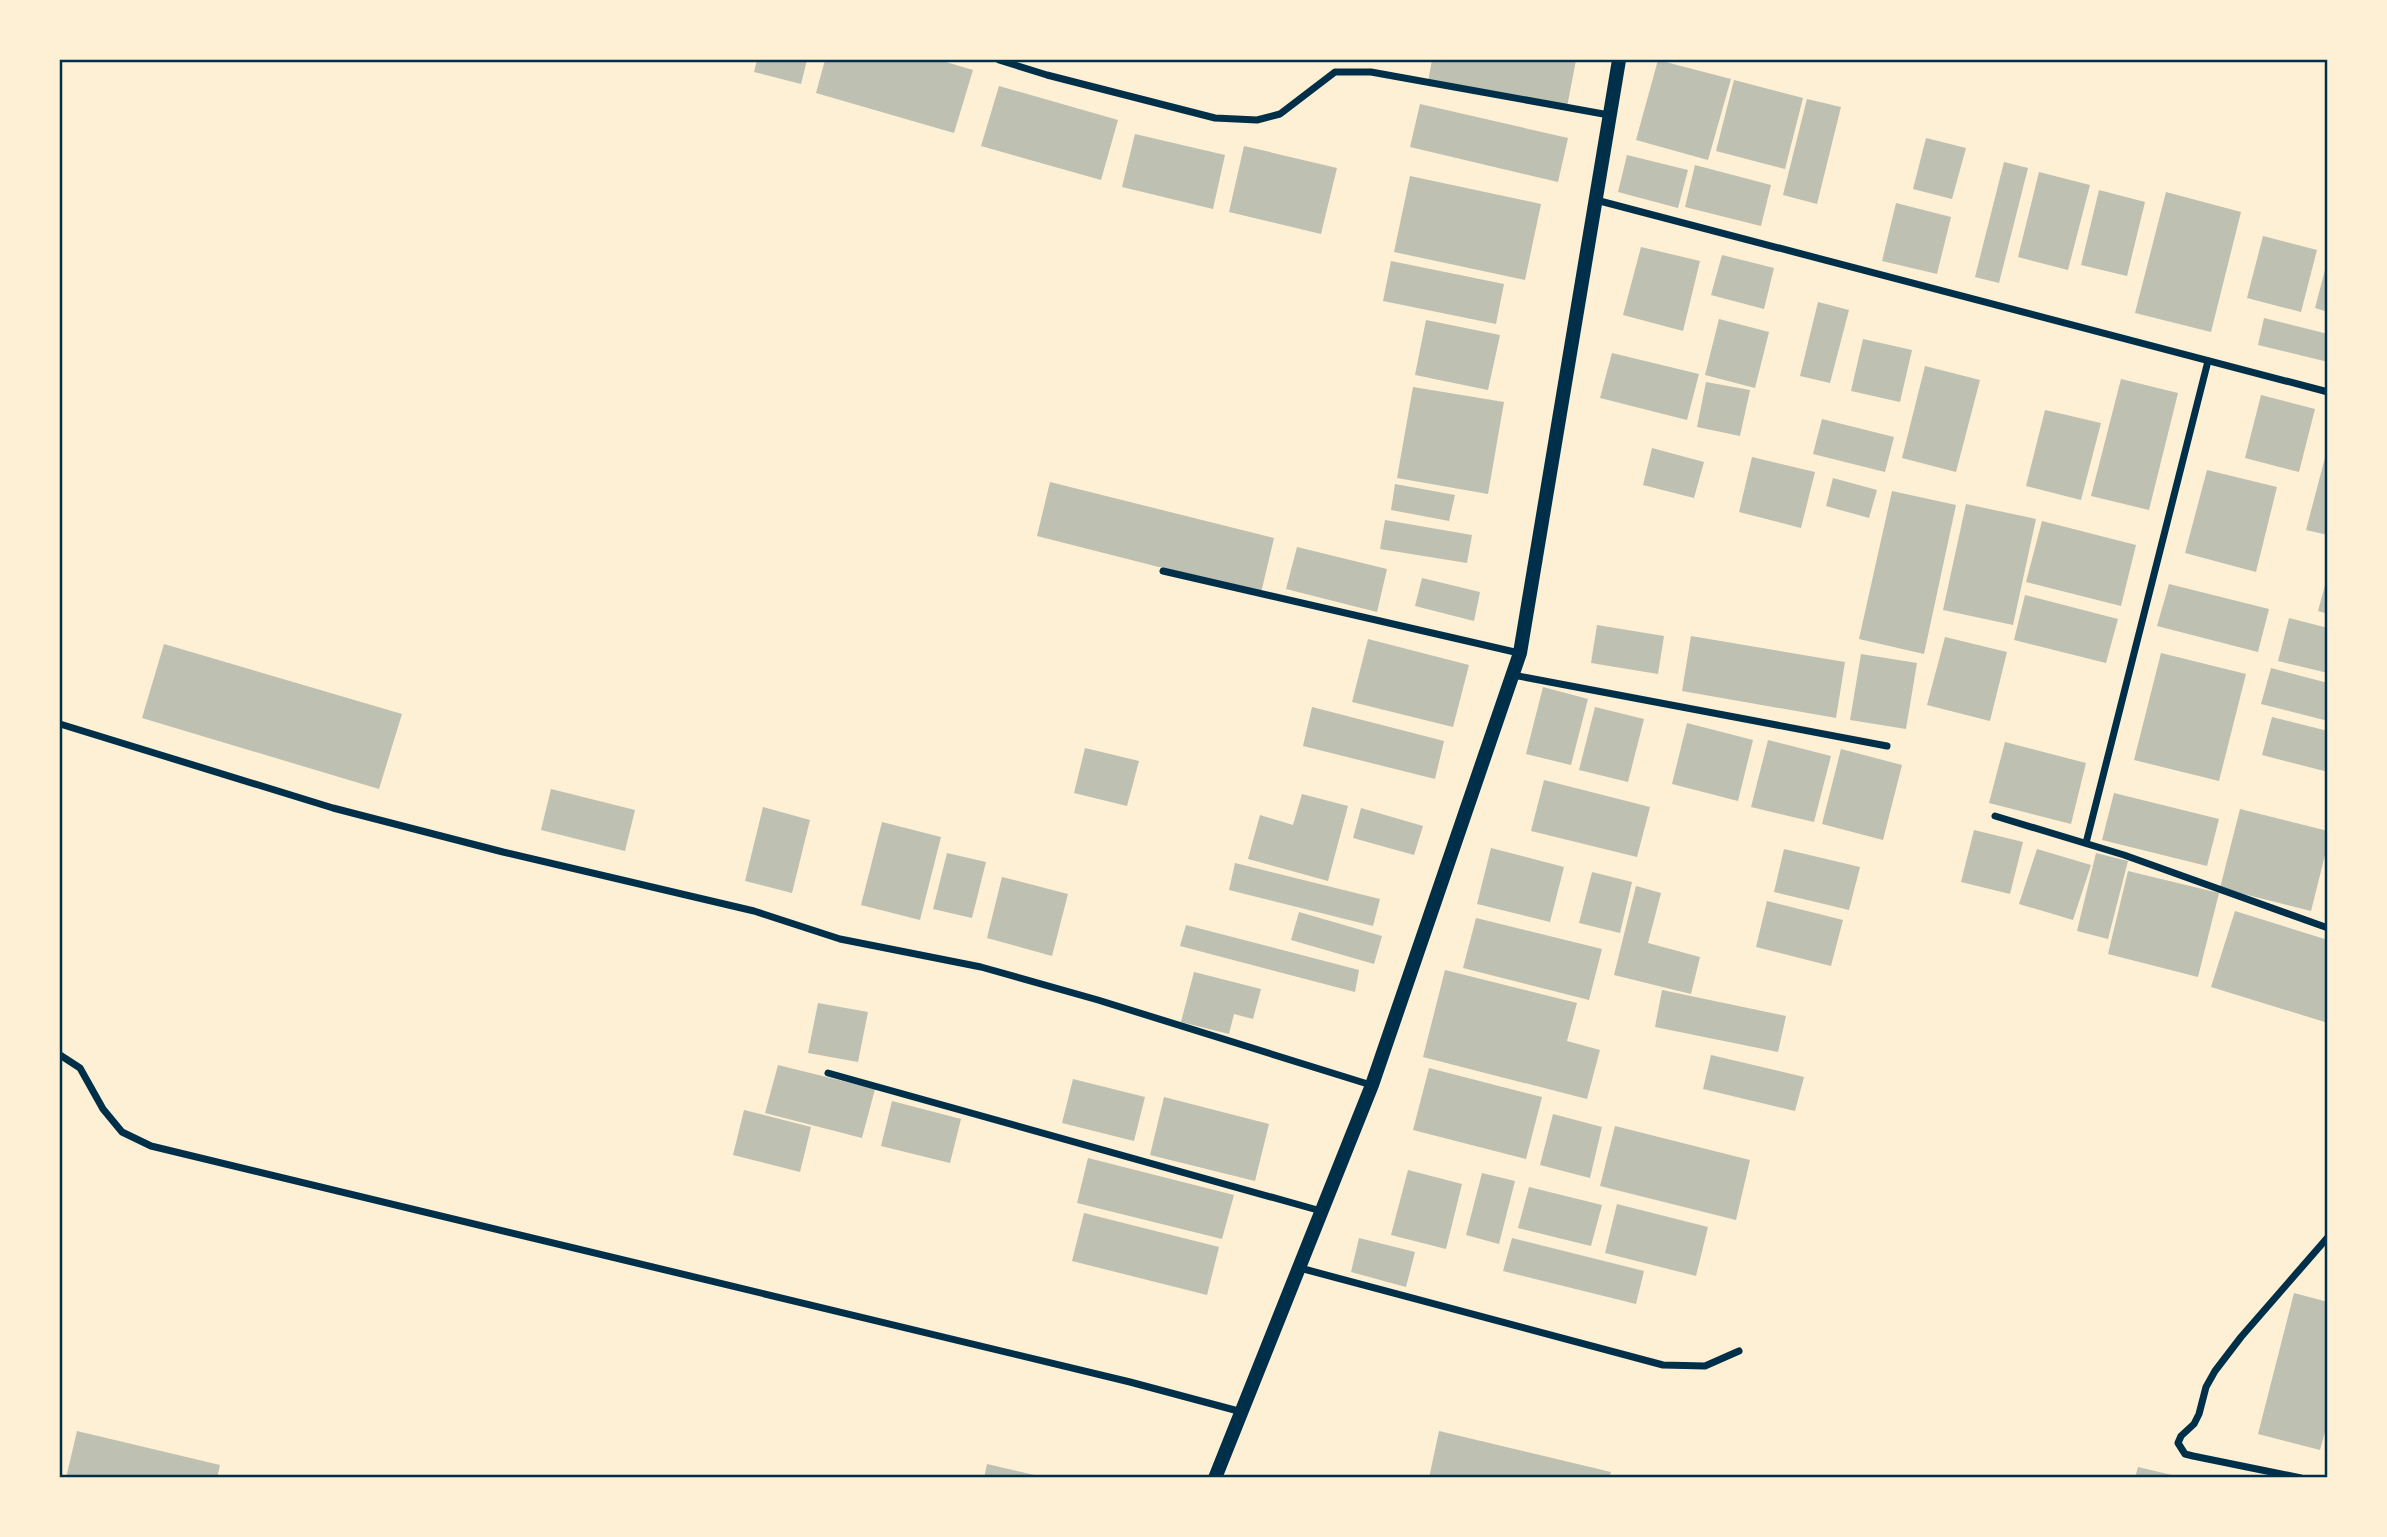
<svg xmlns="http://www.w3.org/2000/svg" width="2387" height="1537" font-family="Manrope,sans-serif">
<rect width="100%" height="100%" fill="#fdf0d5"/>
<g fill="#bec0b2">
<polygon points="757,60 807,60 801,84 754,72"/>
<polygon points="825,60 939,60 973,70 954,133 816,93"/>
<polygon points="1432,60 1576,60 1567,107 1428,82"/>
<polygon points="1658,60 1731,79 1708,160 1636,140"/>
<polygon points="1734,80 1803,98 1785,169 1716,151"/>
<polygon points="999,86 1118,120 1101,180 981,146"/>
<polygon points="1807,99 1841,107 1817,204 1783,195"/>
<polygon points="1420,104 1568,138 1558,182 1410,147"/>
<polygon points="1135,134 1225,155 1213,209 1122,187"/>
<polygon points="1926,138 1966,148 1952,199 1913,189"/>
<polygon points="1244,146 1337,168 1321,234 1229,212"/>
<polygon points="1627,155 1688,170 1678,208 1618,192"/>
<polygon points="2004,162 2028,168 1999,283 1975,277"/>
<polygon points="1695,165 1771,185 1761,226 1685,207"/>
<polygon points="2039,172 2090,185 2068,270 2018,257"/>
<polygon points="1410,176 1541,204 1525,280 1394,252"/>
<polygon points="2099,190 2145,202 2127,276 2081,265"/>
<polygon points="2166,192 2241,212 2211,332 2135,313"/>
<polygon points="1896,203 1951,217 1937,274 1882,261"/>
<polygon points="2263,236 2317,250 2301,312 2247,298"/>
<polygon points="1641,247 1700,261 1683,331 1623,315"/>
<polygon points="1722,255 1774,268 1764,309 1711,295"/>
<polygon points="1391,261 1504,284 1496,324 1383,301"/>
<polygon points="2327,262 2328,262 2328,312 2315,308"/>
<polygon points="1818,302 1849,310 1830,383 1800,376"/>
<polygon points="2264,318 2328,334 2328,362 2258,345"/>
<polygon points="1719,319 1769,332 1755,388 1705,375"/>
<polygon points="1426,320 1500,335 1488,390 1415,375"/>
<polygon points="1863,339 1912,350 1900,402 1851,391"/>
<polygon points="1612,353 1699,374 1687,420 1600,398"/>
<polygon points="1925,366 1980,380 1956,472 1902,458"/>
<polygon points="2121,379 2178,393 2149,510 2091,496"/>
<polygon points="1706,382 1750,390 1740,436 1697,427"/>
<polygon points="1413,387 1504,402 1488,494 1397,478"/>
<polygon points="2261,395 2315,409 2299,472 2245,458"/>
<polygon points="2045,410 2101,423 2081,500 2026,486"/>
<polygon points="1822,419 1894,437 1885,472 1813,454"/>
<polygon points="1652,448 1704,462 1694,498 1643,485"/>
<polygon points="2327,450 2328,450 2328,535 2306,530"/>
<polygon points="1752,457 1815,472 1801,528 1739,512"/>
<polygon points="2207,470 2277,487 2256,572 2185,553"/>
<polygon points="1833,478 1877,490 1869,518 1826,506"/>
<polygon points="1050,482 1274,538 1261,593 1037,536"/>
<polygon points="1395,484 1455,495 1449,521 1391,510"/>
<polygon points="1892,491 1956,505 1924,654 1859,639"/>
<polygon points="1966,504 2036,519 2013,625 1943,610"/>
<polygon points="1385,520 1472,535 1467,563 1380,549"/>
<polygon points="2042,521 2136,545 2121,606 2026,582"/>
<polygon points="1297,547 1387,569 1377,612 1286,589"/>
<polygon points="1422,578 1480,592 1474,621 1415,606"/>
<polygon points="2327,578 2328,578 2328,614 2318,611"/>
<polygon points="2169,584 2269,609 2258,652 2157,626"/>
<polygon points="2025,595 2118,619 2106,663 2014,640"/>
<polygon points="2289,618 2328,628 2328,673 2278,661"/>
<polygon points="1597,625 1664,636 1658,674 1591,663"/>
<polygon points="1691,636 1845,662 1836,718 1682,691"/>
<polygon points="1945,637 2007,652 1990,721 1927,705"/>
<polygon points="1368,639 1469,665 1453,727 1352,702"/>
<polygon points="164,644 402,714 379,789 142,718"/>
<polygon points="2161,653 2246,674 2219,781 2134,760"/>
<polygon points="1861,654 1917,663 1906,729 1850,720"/>
<polygon points="2271,668 2328,683 2328,721 2261,704"/>
<polygon points="1543,687 1588,699 1571,765 1526,754"/>
<polygon points="1312,707 1444,741 1435,779 1303,746"/>
<polygon points="1595,707 1644,719 1628,782 1579,770"/>
<polygon points="2272,717 2328,731 2328,772 2262,755"/>
<polygon points="1687,723 1753,740 1738,801 1672,784"/>
<polygon points="1768,740 1831,756 1814,822 1751,807"/>
<polygon points="2005,742 2086,763 2071,824 1989,803"/>
<polygon points="1085,748 1139,761 1127,806 1074,793"/>
<polygon points="1841,749 1902,765 1883,840 1822,824"/>
<polygon points="1544,780 1650,807 1637,857 1531,831"/>
<polygon points="551,789 635,810 625,851 541,830"/>
<polygon points="2114,793 2219,819 2207,866 2102,840"/>
<polygon points="1302,794 1348,806 1328,881 1248,859 1260,815 1293,825"/>
<polygon points="763,807 810,820 792,893 745,881"/>
<polygon points="1361,808 1423,826 1414,855 1353,838"/>
<polygon points="2240,809 2328,831 2328,843 2311,911 2220,888"/>
<polygon points="882,822 941,837 920,920 861,905"/>
<polygon points="1974,830 2023,842 2010,894 1961,882"/>
<polygon points="1491,848 1564,867 1550,922 1477,904"/>
<polygon points="1784,849 1860,867 1849,910 1774,892"/>
<polygon points="2037,849 2091,865 2073,920 2019,904"/>
<polygon points="947,853 986,862 972,918 933,909"/>
<polygon points="2096,853 2128,861 2108,939 2077,931"/>
<polygon points="1235,863 1380,899 1373,926 1229,890"/>
<polygon points="2128,871 2219,893 2198,977 2108,954"/>
<polygon points="1592,872 1632,882 1620,933 1579,923"/>
<polygon points="1002,877 1068,894 1052,956 987,938"/>
<polygon points="1636,886 1661,893 1648,943 1700,957 1691,994 1614,975"/>
<polygon points="1767,901 1843,920 1831,966 1756,947"/>
<polygon points="2235,911 2328,940 2328,1023 2211,987"/>
<polygon points="1299,912 1382,936 1374,964 1291,940"/>
<polygon points="1476,918 1602,949 1589,1000 1463,968"/>
<polygon points="1186,925 1359,970 1355,992 1180,946"/>
<polygon points="1445,970 1577,1003 1567,1041 1600,1050 1587,1099 1423,1057"/>
<polygon points="1194,972 1261,989 1253,1019 1234,1014 1229,1034 1181,1022"/>
<polygon points="1662,990 1786,1016 1778,1052 1655,1027"/>
<polygon points="818,1003 868,1012 858,1062 808,1053"/>
<polygon points="1711,1055 1804,1077 1795,1111 1703,1089"/>
<polygon points="778,1065 875,1089 862,1138 765,1113"/>
<polygon points="1429,1068 1542,1097 1526,1159 1413,1130"/>
<polygon points="1073,1079 1145,1097 1134,1141 1062,1123"/>
<polygon points="1164,1097 1269,1124 1255,1181 1150,1155"/>
<polygon points="892,1101 961,1119 950,1163 881,1146"/>
<polygon points="744,1110 811,1127 800,1172 733,1155"/>
<polygon points="1553,1114 1602,1127 1590,1178 1540,1165"/>
<polygon points="1615,1126 1750,1160 1736,1220 1600,1186"/>
<polygon points="1088,1158 1234,1195 1222,1239 1077,1203"/>
<polygon points="1408,1170 1462,1184 1446,1249 1391,1235"/>
<polygon points="1482,1173 1515,1181 1499,1244 1466,1235"/>
<polygon points="1529,1187 1602,1205 1591,1246 1518,1228"/>
<polygon points="1617,1204 1708,1227 1696,1276 1605,1253"/>
<polygon points="1084,1213 1219,1247 1207,1295 1072,1261"/>
<polygon points="1359,1238 1415,1252 1406,1287 1351,1272"/>
<polygon points="1512,1238 1644,1271 1636,1304 1503,1271"/>
<polygon points="2294,1293 2328,1302 2328,1421 2320,1450 2258,1434"/>
<polygon points="77,1431 220,1465 217,1478 66,1478"/>
<polygon points="1439,1431 1611,1472 1609,1478 1429,1478"/>
<polygon points="987,1464 1039,1476 1039,1478 984,1478"/>
<polygon points="2138,1467 2172,1475 2171,1478 2135,1478"/>
</g>
<g fill="none" stroke-linecap="round" stroke-linejoin="round">
<g stroke="#003049" stroke-width="7">
<polyline points="999,60 1047,75 1215,118 1257,120 1280,114 1335,72 1371,72 1609,115"/>
<polyline points="1596,200 2328,392"/>
<polyline points="1163,571 1519,653"/>
<polyline points="1513,675 1887,746"/>
<polyline points="60,724 333,808 503,852 754,911 840,939 981,967 1098,1000 1371,1085"/>
<polyline points="1995,816 2124,855 2328,928"/>
<polyline points="2086,843 2208,361"/>
<polyline points="60,1055 80,1068 103,1109 122,1132 151,1146 1130,1382 1242,1412"/>
<polyline points="828,1073 1321,1211"/>
<polyline points="1300,1268 1663,1365 1705,1366 1739,1351"/>
<polyline points="2301,1478 2193,1456 2185,1454 2178,1443 2181,1436 2194,1424 2199,1414 2206,1387 2215,1371 2241,1337 2328,1237"/>
</g>
<polyline stroke="#003049" stroke-width="14" points="1215,1478 1372,1085 1520,653 1619,60"/>
</g>
<rect width="2387" height="1537" fill="none" stroke="#fdf0d5" stroke-width="122"/>
<rect x="61" y="61" width="2265" height="1415" fill="none" stroke="#003049" stroke-width="2.5"/>
</svg>
